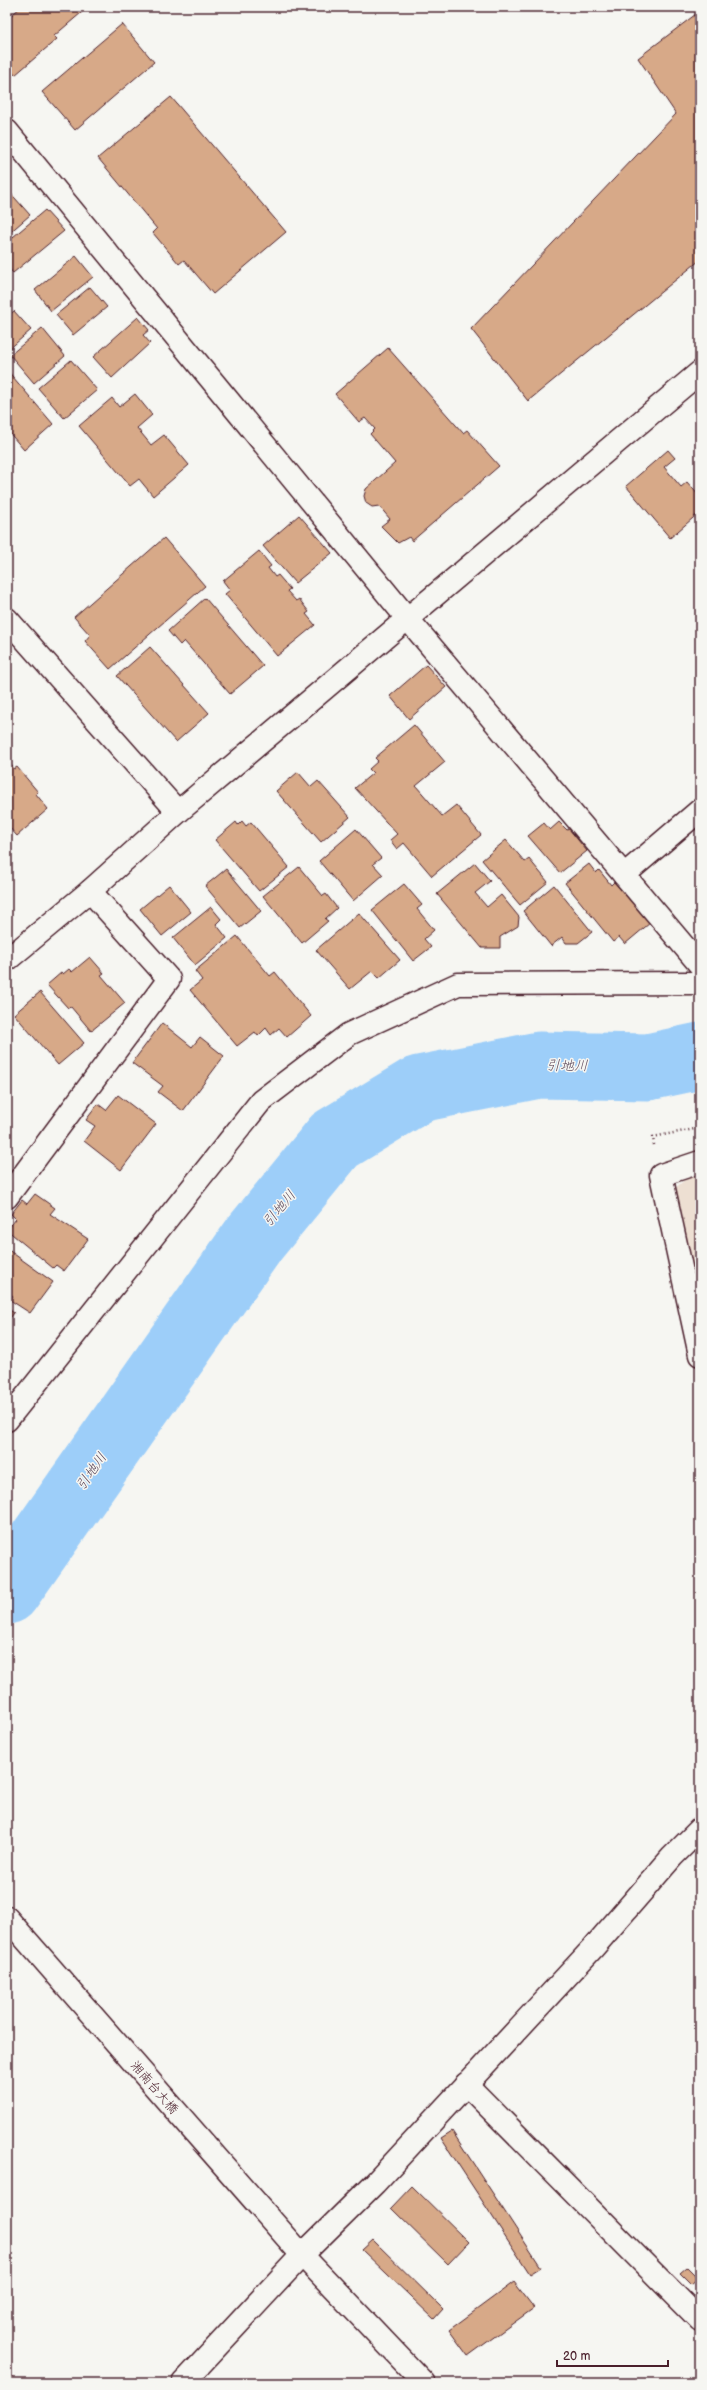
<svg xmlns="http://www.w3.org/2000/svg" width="707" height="2390" font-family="'Balsamiq Sans','Klee One',sans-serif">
<rect width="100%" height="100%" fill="#f6f6f2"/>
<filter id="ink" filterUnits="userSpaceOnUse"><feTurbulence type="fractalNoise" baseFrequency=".025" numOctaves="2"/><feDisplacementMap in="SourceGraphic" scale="8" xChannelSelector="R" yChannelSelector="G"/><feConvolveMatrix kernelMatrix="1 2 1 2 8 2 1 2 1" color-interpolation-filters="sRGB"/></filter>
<g filter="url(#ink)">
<polygon fill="#eddfd2" points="700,1175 700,1307 673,1190 686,1179"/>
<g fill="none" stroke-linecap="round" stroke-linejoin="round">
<polyline stroke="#9dcef9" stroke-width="67" points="7,1591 255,1238 335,1140 419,1089 539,1065 648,1067 700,1056"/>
</g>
<g fill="#d7a988" stroke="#4a1f2b">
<polygon points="21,7 88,7 54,36 57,39 15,75 7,66 7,19"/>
<polygon points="700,11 700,260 528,401 471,329 676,114 638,58"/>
<polygon points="122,24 154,62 75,130 42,92"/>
<polygon points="171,97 286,232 213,294 184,260 179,264 153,233 157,229 98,158"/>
<polygon points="7,189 30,215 7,235"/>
<polygon points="45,210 64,231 13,273 7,266 7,242"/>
<polygon points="76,256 93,277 51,311 35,290"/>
<polygon points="90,287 107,307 73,335 56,315"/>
<polygon points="14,311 31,330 7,351 7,313 9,315"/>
<polygon points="138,317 149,330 143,335 150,343 112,378 93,357"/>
<polygon points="42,328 65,356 34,383 10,355"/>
<polygon points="388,348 463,433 467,430 499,466 412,541 409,537 398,543 381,526 390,519 379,506 372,507 366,503 364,496 366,489 395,463 370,434 375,429 365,418 359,422 335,394"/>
<polygon points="71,360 97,390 64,418 38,388"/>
<polygon points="7,370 53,424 24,450 7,430"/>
<polygon points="135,394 152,415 137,428 151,445 164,435 189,465 153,496 139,479 130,486 79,426 112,398 119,407"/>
<polygon points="668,450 675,458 664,467 681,487 687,482 700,497 700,512 670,538 626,486"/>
<polygon points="299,515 332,553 295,583 263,546"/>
<polygon points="164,538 205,586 110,669 85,641 90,635 74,617"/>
<polygon points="259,551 271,566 268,568 275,577 278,575 290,589 287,591 296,601 299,599 309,612 306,614 315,625 277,656 225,594 230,590 223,581"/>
<polygon points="205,598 263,666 230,694 184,641 180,645 168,631"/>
<polygon points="150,647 209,713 176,742 117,676"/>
<polygon points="426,665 446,687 409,719 390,696"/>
<polygon points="414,725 445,762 416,786 442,816 456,805 481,835 432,876 404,843 397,849 390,840 397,834 355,788 373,773 369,769 378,761 375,758"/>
<polygon points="7,760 14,769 17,767 38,792 36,794 48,809 17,836 7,825"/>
<polygon points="298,772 311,787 318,781 350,817 321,842 276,791"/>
<polygon points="242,821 246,826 251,822 289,867 259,891 215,840 236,822 238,825"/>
<polygon points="559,822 567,830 569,829 587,851 560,873 528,836 544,823 550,830"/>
<polygon points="356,829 381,858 373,864 383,875 353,901 319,861"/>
<polygon points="506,840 525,862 529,859 548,882 520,905 482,860"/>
<polygon points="475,863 490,881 475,893 487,907 501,895 519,917 518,926 500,937 500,948 482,948 437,894"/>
<polygon points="589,864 596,873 599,870 611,885 614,882 650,923 625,944 619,937 613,942 565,883"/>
<polygon points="299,867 323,896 326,894 337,908 325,919 328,921 302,943 263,896"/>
<polygon points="226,869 261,911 240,928 205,886"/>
<polygon points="404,884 422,905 417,909 434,930 424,939 431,947 413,961 372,910"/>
<polygon points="169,885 191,912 162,936 140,909"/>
<polygon points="554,885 592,932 578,943 566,943 562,937 551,946 523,911"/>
<polygon points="211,907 221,919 216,924 227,938 195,965 173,938"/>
<polygon points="359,913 400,960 379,978 372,971 350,989 316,950"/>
<polygon points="237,936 270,976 275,972 311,1016 287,1037 279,1028 271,1035 266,1028 258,1036 255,1032 237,1046 190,990 202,980 195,971"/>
<polygon points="90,957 104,973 101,975 125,1003 91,1031 71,1007 68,1008 47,985 62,972 63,974 69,969 72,972"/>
<polygon points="40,992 84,1043 58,1065 14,1014"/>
<polygon points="162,1023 192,1047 200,1037 224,1056 183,1111 158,1092 163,1086 132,1063"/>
<polygon points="118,1095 156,1124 121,1170 84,1141 95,1126 86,1120 98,1104 106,1110"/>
<polygon points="35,1194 55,1208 50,1214 88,1239 64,1271 56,1265 53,1268 7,1230 16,1219 11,1214 22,1200 27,1204"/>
<polygon points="7,1249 53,1282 30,1313 10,1300 13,1296 7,1291"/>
<polygon points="7,1308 14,1313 7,1322"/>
<polygon points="452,2131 541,2267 530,2274 441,2138"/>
<polygon points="412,2186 469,2242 448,2264 391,2208"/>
<polygon points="373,2240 443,2309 434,2319 362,2250"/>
<polygon points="687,2267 698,2278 691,2284 680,2273"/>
<polygon points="514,2282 534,2308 468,2356 449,2330"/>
</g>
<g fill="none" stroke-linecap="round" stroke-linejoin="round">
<defs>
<g id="minor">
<polyline points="7,131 407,618 700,965"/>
<polyline points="7,619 178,812"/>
<polyline points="624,875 700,810"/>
<polyline points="7,960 90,891 178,812 700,372"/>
<polyline points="700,1162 661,1175 700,1355"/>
<polyline points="7,1197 169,979 90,891"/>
<polyline points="7,1420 261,1101 349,1034 458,984 700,983"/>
<polyline points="7,1918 302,2255 424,2383"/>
<polyline points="466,2084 700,2320"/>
<polyline points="183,2383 302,2255 375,2183 593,1948 672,1857 700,1829"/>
</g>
</defs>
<use href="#minor" stroke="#4a1f2b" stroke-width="25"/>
<polyline stroke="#4a1f2b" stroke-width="2.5" stroke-dasharray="1 3" stroke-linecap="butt" points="654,1145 653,1137 700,1128"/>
<use href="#minor" stroke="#f6f6f2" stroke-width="22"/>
</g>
</g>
<g text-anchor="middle" stroke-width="3" stroke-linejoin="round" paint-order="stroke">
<g font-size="13" fill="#4a1f2b" stroke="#f6f6f2">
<text transform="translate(155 2087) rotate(49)" y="5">湘南台大橋</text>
</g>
<g font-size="14" font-style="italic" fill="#5f4b5e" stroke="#f6f6f2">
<text transform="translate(567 1065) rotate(1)" y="5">引地川</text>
<text transform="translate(279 1208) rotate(-50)" y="5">引地川</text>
<text transform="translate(91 1471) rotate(-55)" y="5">引地川</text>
</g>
</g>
<rect width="707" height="2390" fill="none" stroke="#f6f6f2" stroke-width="24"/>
<rect x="12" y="12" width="683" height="2366" fill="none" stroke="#4a1f2b" stroke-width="1.5" filter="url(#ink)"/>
<path d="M557 2360v6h111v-6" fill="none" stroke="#4a1f2b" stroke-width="2"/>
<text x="563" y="2360" font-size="12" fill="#4a1f2b" stroke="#f6f6f2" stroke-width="3" paint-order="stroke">20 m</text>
</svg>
